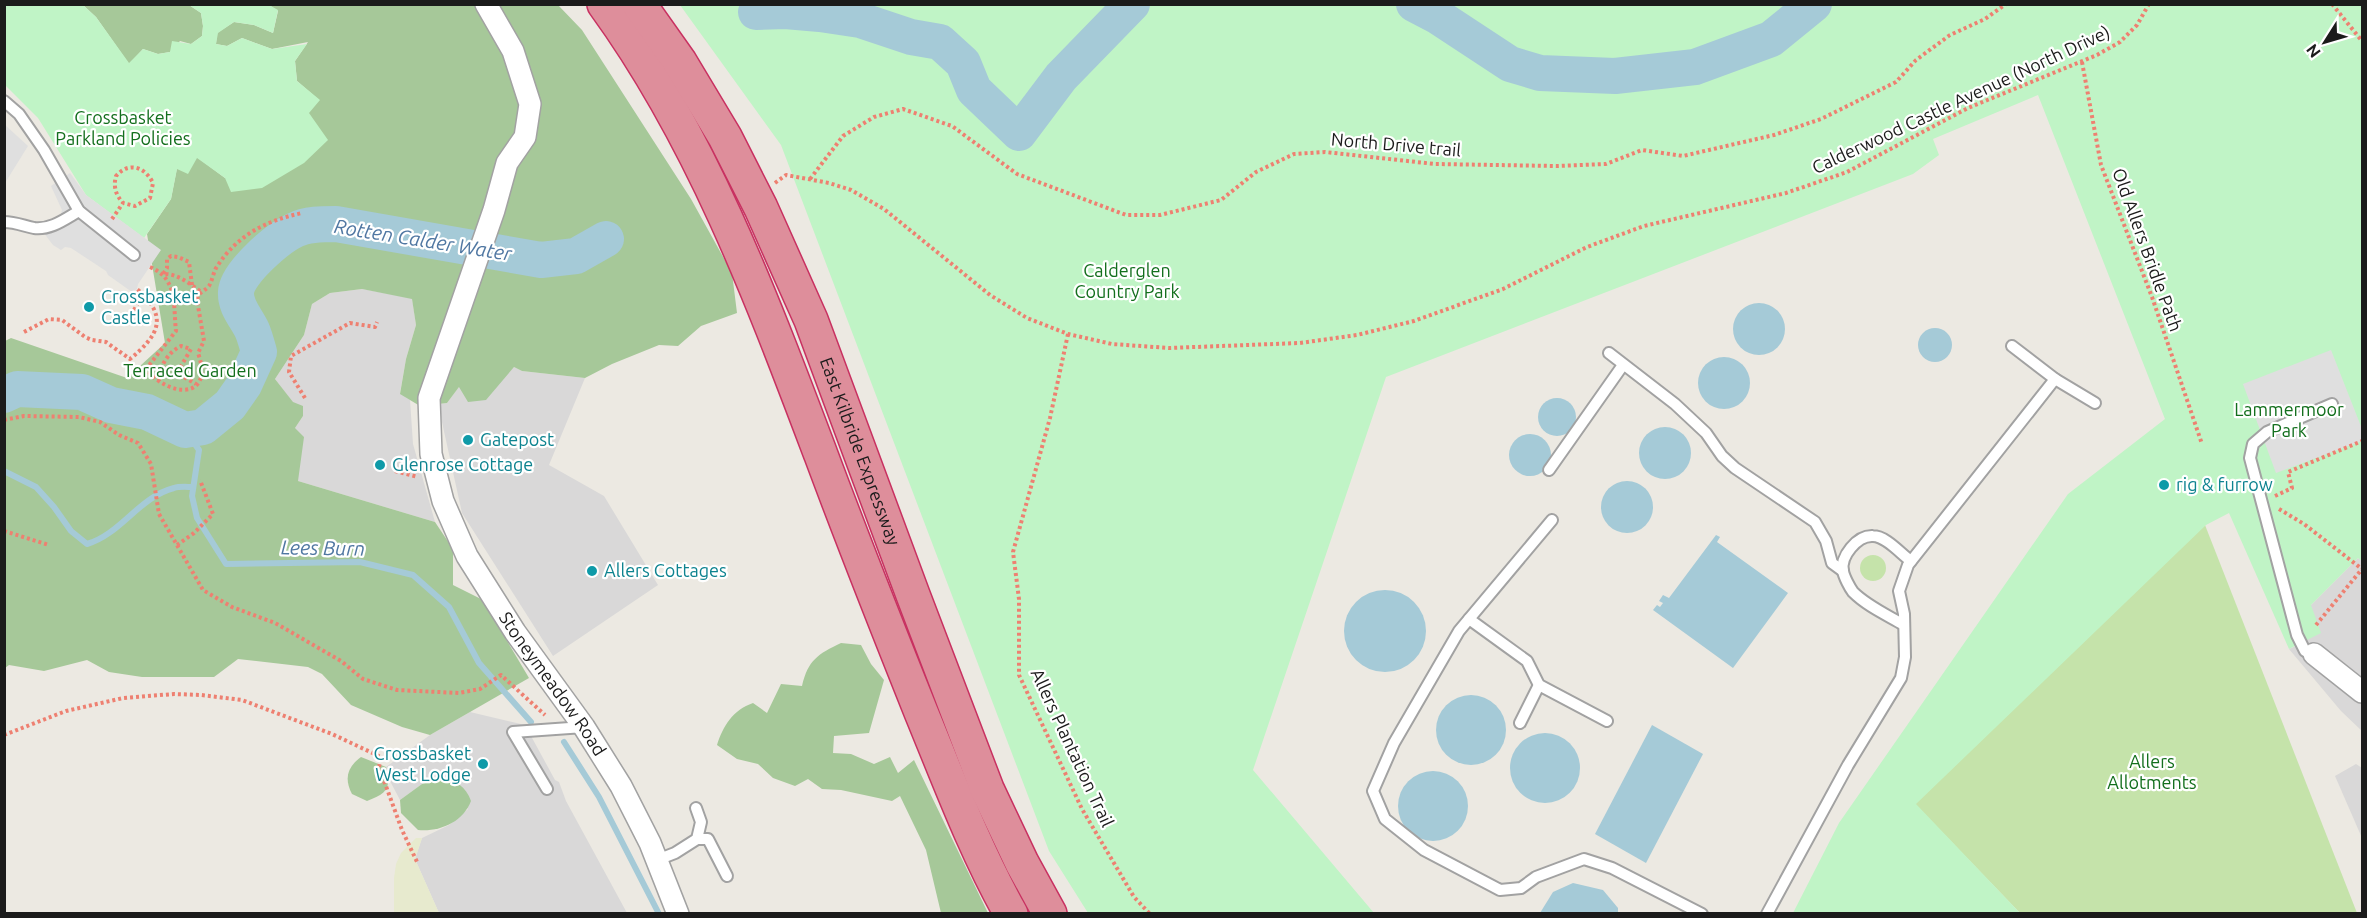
<svg xmlns="http://www.w3.org/2000/svg" width="2367" height="918" font-family="Ubuntu,sans-serif">
<rect width="100%" height="100%" fill="#ece9e2"/>
<g fill="#d9d8d8">
<polygon points="362,289 412,298 416,325 406,359 400,393 410,400 413,444 435,522 298,481 295,428 303,416 275,379 304,335 312,304 330,293"/>
<polygon points="514,367 522,371 585,378 549,465 604,496 658,585 553,656 462,513 438,404 447,403 459,387 502,379"/>
<polygon points="2358,558 2362,561 2362,731 2341,711 2289,649 2305,642 2311,605"/>
<polygon points="470,712 525,725 555,780 559,782 566,801 627,913 439,913 415,859 422,838 449,825 468,809 441,778 422,784 400,800 390,781 386,767 430,735"/>
<polygon points="2356,764 2362,768 2362,838 2335,776"/>
</g>
<polygon fill="#e7eace" points="416,838 422,838 415,859 439,913 394,913 394,878 396,864 401,853"/>
<g fill="#c5e3aa">
<polygon points="2205,525 2357,913 2020,913 1915,804"/>
<circle cx="1873" cy="568" r="13"/>
</g>
<g fill="#a6c899">
<polygon points="83,5 189,5 201,13 203,26 202,36 191,44 180,41 170,52 158,54 143,49 129,64 96,17"/>
<polygon points="269,5 558,5 582,30 691,199 732,273 737,313 701,326 678,346 659,345 612,364 585,378 522,371 514,367 486,400 468,402 459,387 447,403 420,406 400,394 406,359 416,325 412,299 362,289 330,293 312,304 304,335 275,379 293,402 303,406 303,416 295,428 304,437 298,481 435,522 453,549 453,585 483,600 529,678 430,735 402,727 351,705 322,674 308,667 238,659 214,677 142,677 109,672 87,660 44,671 9,665 5,668 5,341 11,338 127,378 165,343 147,234 171,199 177,168 197,157 225,178 308,113 319,100 297,81 295,61 308,42 272,49 242,38 227,46 216,44 217,33 234,22 254,25 273,33 278,11"/>
<path d="M841 643 861 645 871 664 884 680 869 733 834 736 833 753 851 754 874 764 890 757 898 773 914 760 988 913H941L926 850 900 796 892 801 841 790 822 789 808 779 795 786 773 778 758 764 737 759 717 745C723 726 733 710 753 703L767 713 781 684 802 686C808 660 818 654 841 643Z"/>
<path d="M361 757 386 767C391 788 388 793 367 801L352 794C344 779 347 767 361 757Z"/>
<path d="M441 778C456 780 466 787 471 801 463 822 440 832 418 830L401 813 400 800 422 784Z"/>
</g>
<g fill="#c0f4c6">
<polygon points="4,5 83,5 96,17 129,63 143,49 158,54 170,52 172,41 191,44 202,36 203,26 201,13 189,5 269,5 278,10 273,33 254,25 234,22 218,33 216,44 227,46 242,38 272,49 307,44 295,61 297,81 320,100 309,113 328,140 304,163 262,188 231,192 225,178 197,158 188,174 177,169 171,199 144,238 86,195 38,118 5,85"/>
<polygon points="680,5 2362,5 2362,561 2358,558 2311,605 2321,633 2289,649 2229,513 2206,525 1916,804 2020,913 1793,913 1839,823 2068,494 2165,419 2038,95 1933,139 1939,155 1913,174 1386,377 1253,770 1374,913 1088,913 1049,851 781,145"/>
</g>
<g fill="#dfdfdf">
<polygon points="5,125 28,146 5,183"/>
<polygon points="70,173 86,195 161,250 138,284 137,289 132,292 108,275 106,271 71,248 65,247 61,250 53,245 37,224 51,223 60,217 62,210 51,186"/>
<polygon points="2331,350 2362,429 2362,441 2276,473 2243,384"/>
</g>
<g fill="#a5cad7">
<circle cx="1759" cy="329" r="26"/>
<circle cx="1935" cy="345" r="17"/>
<circle cx="1724" cy="383" r="26"/>
<circle cx="1557" cy="417" r="19"/>
<circle cx="1665" cy="453" r="26"/>
<circle cx="1530" cy="455" r="21"/>
<circle cx="1627" cy="507" r="26"/>
<polygon points="1716,535 1720,537 1717,542 1788,593 1733,668 1653,610 1657,605 1660,607 1663,603 1659,601 1663,595 1669,598"/>
<circle cx="1385" cy="631" r="41"/>
<circle cx="1471" cy="730" r="35"/>
<polygon points="1652,725 1703,754 1646,863 1595,834"/>
<circle cx="1545" cy="768" r="35"/>
<circle cx="1433" cy="806" r="35"/>
<polygon points="1573,883 1603,890 1618,908 1618,913 1540,913 1553,892"/>
</g>
<g fill="none" stroke-linecap="round" stroke-linejoin="round">
<g stroke="#a5cad7" stroke-width="6">
<polyline points="185,430 199,450 192,496 197,518 226,564 360,562 413,575 449,607 479,663 531,722"/>
<path d="M4 471 36 487 54 507 71 531 87 544C121 534 139 497 174 488 180 486 187 487 193 487"/>
<polyline points="564,742 599,797 659,914"/>
</g>
<g stroke="#a5cad7" stroke-width="36">
<polyline points="1414,4 1437,16 1510,64 1540,73 1615,76 1695,67 1771,39 1814,4"/>
<polyline points="756,12 785,11 820,14 860,20 911,37 940,42 963,63 974,90 1019,133 1061,77 1132,4"/>
<path d="M4 395 17 389 82 392 111 405 147 412 185 430 203 427 230 405 244 385 259 352C257 345 255 337 252 330 246 317 235 307 236 292 237 273 278 238 295 230 307 224 322 224 336 224L541 260 576 256 606 239"/>
</g>
<defs>
<g id="lane">
<polyline points="4,101 19,114 44,150 79,211 134,255"/>
<path d="M4 222C15 222 24 226 34 228 51 230 65 219 79 211"/>
<polyline points="1609,353 1675,404 1706,433 1722,456 1735,468 1815,522 1826,541 1832,563 1843,571"/>
<polyline points="2055,379 2095,403"/>
<polyline points="1549,470 1623,365"/>
<polyline points="1552,520 1459,631 1394,743 1373,791 1385,819 1424,850 1500,890 1521,888 1536,877 1584,859 1612,868 1702,914"/>
<polyline points="1469,619 1527,661 1539,685 1607,721"/>
<path d="M1904 625C1887 615 1867 606 1853 592 1850 588 1844 577 1843 571 1840 557 1857 535 1873 536 1886 536 1901 554 1911 561"/>
<polyline points="2314,654 2305,651 2297,635 2250,458 2253,444 2267,432 2332,404"/>
<polyline points="1520,723 1539,685"/>
<polyline points="547,789 513,732 584,727"/>
<polyline points="697,839 708,839 727,876"/>
<polyline points="657,860 675,853 697,839 701,822 696,808"/>
<polyline points="1767,914 1848,765 1901,678 1905,657 1904,614 1899,591 1908,565 2055,379 2012,346"/>
</g>
<g id="street">
<path id="s1" d="M486 4 513 51 530 104 525 137 507 163 494 210 429 398 431 454 443 501 467 556 515 632 584 727 621 786 650 843 678 914"/>
<polyline points="2314,654 2362,692"/>
</g>
<g id="highway">
<path d="M604 4C703 140 762 299 821 455 853 541 887 627 921 712 949 780 975 850 1011 914"/>
<path id="s2" d="M639 4 680 62 725 137 761 208 811 320 913 595 987 789 1022 863 1050 914"/>
</g>
</defs>
<use href="#lane" stroke="#a2a2a2" stroke-width="14"/>
<use href="#street" stroke="#a2a2a2" stroke-width="24"/>
<use href="#highway" stroke="#c83161" stroke-width="36"/>
<g stroke="#ee8071" stroke-width="4" stroke-dasharray="3 3" stroke-linecap="butt">
<polyline points="2332,4 2362,41"/>
<polyline points="2082,62 2101,165 2152,297 2202,444"/>
<polyline points="810,179 843,136 874,117 903,109 952,126 1017,174 1126,215 1160,215 1221,200 1256,172 1294,154 1325,152 1435,164 1557,166 1606,164 1642,150 1683,156 1774,135 1821,119 1896,82 1916,60 1950,35 1985,19 2006,4"/>
<polyline points="775,183 786,175 829,183 851,190 884,209 990,295 1027,318 1068,334 1112,344 1169,348 1300,343 1357,335 1414,321 1503,289 1587,247 1644,226 1786,193 1847,172 1968,108 2097,55 2120,42 2137,25 2149,4"/>
<path d="M112 219 123 203 135 206 150 198 153 183C145 167 129 161 116 176 113 187 116 195 123 203"/>
<path d="M150 267C178 279 173 304 176 331L146 369C169 398 215 400 198 353L204 341 197 300C199 291 204 292 209 286 212 281 213 274 216 268 237 235 265 221 302 213"/>
<path d="M192 285 189 262 178 257 171 256 167 259V268L163 274C177 273 190 284 201 292"/>
<polyline points="134,310 142,296"/>
<path d="M24 332 49 319 62 320 85 337 92 340 106 342 130 359C159 335 169 317 137 289"/>
<polyline points="1068,334 1050,418 1013,552 1019,599 1019,675 1082,809 1134,897 1150,914"/>
<path d="M159 381C159 367 168 352 181 346L191 349 177 373 196 384"/>
<polyline points="305,398 289,372 291,356 350,323 375,327 377,322"/>
<polyline points="4,420 24,416 79,417 100,422 119,435 138,443 151,464 159,514 203,590 232,607 275,623 341,661 363,679 397,690 459,693 480,689 501,675 545,715"/>
<polyline points="395,471 418,477"/>
<polyline points="2275,496 2292,488 2288,472 2362,441"/>
<polyline points="2279,509 2304,524 2362,569"/>
<polyline points="4,531 49,545"/>
<polyline points="177,545 194,533 213,514 200,480"/>
<polyline points="2316,625 2362,569"/>
<polyline points="4,735 66,711 123,698 174,694 201,695 242,700 332,734 381,757 379,767 402,830 418,864"/>
</g>
<use href="#lane" stroke="#fff" stroke-width="10"/>
<use href="#street" stroke="#fff" stroke-width="21"/>
<use href="#highway" stroke="#de8e9b" stroke-width="33"/>
</g>
<g fill="#0f9aa8" stroke="#fff" stroke-width="2">
<circle cx="89" cy="307" r="6"/>
<circle cx="468" cy="440" r="6"/>
<circle cx="380" cy="465" r="6"/>
<circle cx="2164" cy="485" r="6"/>
<circle cx="592" cy="571" r="6"/>
<circle cx="483" cy="764" r="6"/>
</g>
<g text-anchor="middle" stroke-width="4.5" stroke-linejoin="round" paint-order="stroke">
<g font-size="18" fill="#1b1b1b" stroke="#fff">
<text transform="translate(1961 100) rotate(-25)" y="6">Calderwood Castle Avenue (North Drive)</text>
<text transform="translate(1396 145) rotate(5)" y="6">North Drive trail</text>
<text transform="translate(2147 250) rotate(70)" y="6">Old Allers Bridle Path</text>
<text dy="6" stroke="none"><textPath href="#s2" startOffset="501">East Kilbride Expressway</textPath></text>
<text dy="6" stroke="none"><textPath href="#s1" startOffset="741">Stoneymeadow Road</textPath></text>
<text transform="translate(1072 748) rotate(65)" y="6">Allers Plantation Trail</text>
</g>
<g font-size="18" fill="#136f1d" stroke="#fff">
<text x="123" y="124">Crossbasket<tspan x="123" dy="21">Parkland Policies</tspan></text>
<text x="1127" y="277">Calderglen<tspan x="1127" dy="21">Country Park</tspan></text>
<text x="190" y="377">Terraced Garden</text>
<text x="2289" y="416">Lammermoor<tspan x="2289" dy="21">Park</tspan></text>
<text x="2152" y="768">Allers<tspan x="2152" dy="21">Allotments</tspan></text>
</g>
<g font-size="18" fill="#0d838f" stroke="#fff" text-anchor="start">
<text x="101" y="303">Crossbasket<tspan x="101" dy="21">Castle</tspan></text>
<text x="480" y="446">Gatepost</text>
<text x="392" y="471">Glenrose Cottage</text>
<text x="2176" y="491">rig &amp; furrow</text>
<text x="604" y="577">Allers Cottages</text>
<text x="471" y="760" text-anchor="end">Crossbasket<tspan x="471" dy="21">West Lodge</tspan></text>
</g>
<g font-size="20" font-style="italic" fill="#5077a2" stroke="#fff">
<text transform="translate(423 240) rotate(9)" y="7">Rotten Calder Water</text>
<text transform="translate(323 548) rotate(1)" y="7">Lees Burn</text>
</g>
</g>
<rect width="2367" height="918" fill="none" stroke="#1b1b1b" stroke-width="12"/>
<g transform="translate(2325 42) rotate(233)" stroke="#ffffff" stroke-width="4.5" paint-order="stroke">
<path d="M0-4.5L10 22L0 15L-10 22Z" fill="#1b1b1b"/>
<text y="-9" font-size="16" font-weight="bold" text-anchor="middle" fill="#1b1b1b">N</text>
</g>
</svg>
